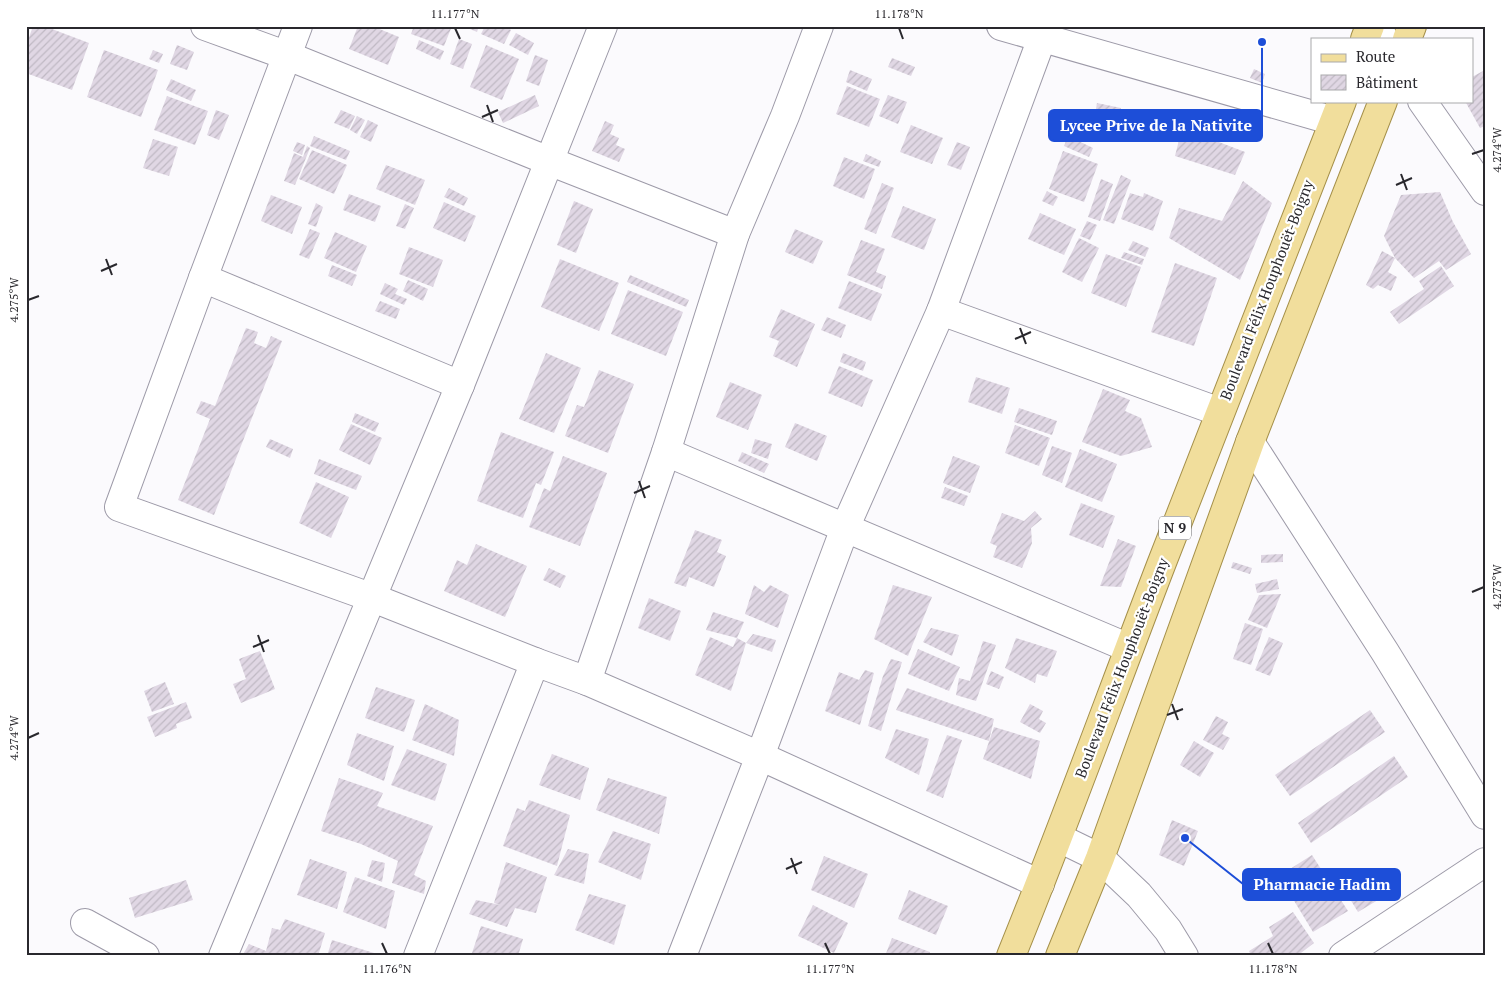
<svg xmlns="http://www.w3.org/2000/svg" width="1511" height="982" font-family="'PT Serif',serif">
<defs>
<pattern id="building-hatch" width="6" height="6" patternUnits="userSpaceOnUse" patternTransform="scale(1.25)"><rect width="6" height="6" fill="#e0d7e4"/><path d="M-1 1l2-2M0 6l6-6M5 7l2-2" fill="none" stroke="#c0b9c4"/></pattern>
</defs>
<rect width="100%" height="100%" fill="#fbfafd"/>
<g fill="url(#building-hatch)">
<polygon points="33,26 44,26 89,43 72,90 26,73 26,46"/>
<polygon points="358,26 372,26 399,37 388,65 349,49"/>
<polygon points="414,26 452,26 444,46 411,34"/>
<polygon points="463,26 479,26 477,32"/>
<polygon points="485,26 503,26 511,30 504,44 481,34"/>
<polygon points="516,33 534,43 528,55 509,45"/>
<polygon points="459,39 472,44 463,69 450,64"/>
<polygon points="419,40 444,51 440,60 416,49"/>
<polygon points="177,45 194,52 187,70 170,64"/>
<polygon points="486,45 519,59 502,100 470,87"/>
<polygon points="104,50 158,70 141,117 87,97"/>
<polygon points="153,50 163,54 159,63 149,59"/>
<polygon points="535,55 548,60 539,86 526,81"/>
<polygon points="892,58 915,67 911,76 888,67"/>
<polygon points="1254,69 1265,74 1262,83 1250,78"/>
<polygon points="850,70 872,79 867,91 846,82"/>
<polygon points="1483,71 1485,74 1485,126 1480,128 1465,101 1472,101 1472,77"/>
<polygon points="171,79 196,90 191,101 166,90"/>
<polygon points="847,86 880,99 869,127 836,114"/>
<polygon points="535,95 539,106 503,123 498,112"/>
<polygon points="888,95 907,102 898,124 879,116"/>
<polygon points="167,96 208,111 195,145 154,130"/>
<polygon points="1097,103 1121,108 1117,131 1093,126"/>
<polygon points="216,110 229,115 219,140 207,135"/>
<polygon points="341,110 355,116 349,129 334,123"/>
<polygon points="357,116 365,120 357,134 350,130"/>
<polygon points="368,120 378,125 371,142 360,137"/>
<polygon points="605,121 614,125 610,134 619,138 616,145 625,149 619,162 592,151"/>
<polygon points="911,125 943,138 932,164 900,152"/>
<polygon points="1182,128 1245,152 1235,175 1175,156"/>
<polygon points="314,136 350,151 346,160 310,146"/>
<polygon points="1068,136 1093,148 1089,157 1064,146"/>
<polygon points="153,139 178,147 169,176 143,168"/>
<polygon points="297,142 305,145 302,155 293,151"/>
<polygon points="957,142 970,147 961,170 947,165"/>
<polygon points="307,146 310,148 295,185 284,181 294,153 303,157"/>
<polygon points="312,150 347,165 334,194 299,179"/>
<polygon points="1063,151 1098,164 1084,202 1049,189"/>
<polygon points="866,154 881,161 879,167 863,161"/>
<polygon points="844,157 875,169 864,199 833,186"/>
<polygon points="386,165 425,180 415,205 376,189"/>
<polygon points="1121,175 1131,180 1114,224 1103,220"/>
<polygon points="1101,179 1113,184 1100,221 1088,217"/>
<polygon points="1243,181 1272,203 1240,280 1169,238 1179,208 1222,221"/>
<polygon points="882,183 894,188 876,234 864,229"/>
<polygon points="449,188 468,198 464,206 444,197"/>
<polygon points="1047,191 1058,197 1053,206 1042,201"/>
<polygon points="1440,192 1453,222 1471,254 1446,270 1439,261 1414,278 1395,258 1384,236 1401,195"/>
<polygon points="1130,193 1143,197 1144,193 1163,201 1153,231 1121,219"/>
<polygon points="349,194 381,206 375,222 343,210"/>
<polygon points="271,195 302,207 292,234 261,221"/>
<polygon points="574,201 593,209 576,253 557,245"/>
<polygon points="444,202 476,216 465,242 433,228"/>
<polygon points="316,203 323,207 316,227 308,224"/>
<polygon points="405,204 414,208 405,229 396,226"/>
<polygon points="903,206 936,219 924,250 891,237"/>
<polygon points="1040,213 1076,229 1064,255 1028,239"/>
<polygon points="1087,221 1097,225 1090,240 1080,236"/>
<polygon points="310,229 320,233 309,259 299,255"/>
<polygon points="795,229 823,241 813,264 785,252"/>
<polygon points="335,232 367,246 356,272 324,258"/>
<polygon points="1079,238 1099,248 1082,282 1062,272"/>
<polygon points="861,240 885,249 876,272 886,276 882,289 847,275"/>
<polygon points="1133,241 1149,248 1145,257 1128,250"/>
<polygon points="409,247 443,260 433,287 399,274"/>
<polygon points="1382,251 1395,258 1388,272 1397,277 1391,291 1378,285 1373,289 1366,285"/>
<polygon points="1124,252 1144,259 1142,265 1121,258"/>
<polygon points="1106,254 1141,267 1126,307 1091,293"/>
<polygon points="560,259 619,283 599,331 541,307"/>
<polygon points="1175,263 1217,278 1194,346 1151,332"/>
<polygon points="332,265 357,275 352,286 328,276"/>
<polygon points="1441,266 1454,286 1399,324 1390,312 1424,289 1419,281"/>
<polygon points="630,275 689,300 686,307 627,282"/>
<polygon points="408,280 428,289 423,301 403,291"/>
<polygon points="849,281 882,294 871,321 838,308"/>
<polygon points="385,283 398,289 395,294 407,299 404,305 380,294"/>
<polygon points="628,290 683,312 666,356 611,334"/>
<polygon points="380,301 400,309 396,319 375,311"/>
<polygon points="781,309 815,324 797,367 773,356 779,341 769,337"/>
<polygon points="827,317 846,325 841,338 821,330"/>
<polygon points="246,328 258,332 254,343 266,348 271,336 282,341 214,515 178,500 210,419 196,413 201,401 215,406"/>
<polygon points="546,353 581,368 554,433 519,419"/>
<polygon points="843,353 866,362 863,371 840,362"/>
<polygon points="839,366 873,380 862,407 828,393"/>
<polygon points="599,370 634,384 608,453 565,436 577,405 584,407"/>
<polygon points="976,377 1010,388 1002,414 968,402"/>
<polygon points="730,382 762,395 748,430 716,417"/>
<polygon points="1103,389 1130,400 1125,411 1141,418 1152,447 1121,456 1082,442"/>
<polygon points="1019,408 1057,421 1052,435 1014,422"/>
<polygon points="355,413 379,423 375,432 352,422"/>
<polygon points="795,423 827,436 817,461 785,447"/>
<polygon points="351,424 382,438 370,465 339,450"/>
<polygon points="1015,425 1050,438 1039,466 1005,453"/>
<polygon points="501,432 554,452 541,485 536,483 523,518 477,501"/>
<polygon points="270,439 293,449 290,458 266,447"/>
<polygon points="755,439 772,444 768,459 751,453"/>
<polygon points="1052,446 1072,453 1062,483 1042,475"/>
<polygon points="1080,449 1117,464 1102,502 1065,487"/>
<polygon points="742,452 769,464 764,473 738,461"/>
<polygon points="563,456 607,473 580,546 529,527 544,488 550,491"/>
<polygon points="953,456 980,466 970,493 943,483"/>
<polygon points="319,459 362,476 356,490 314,474"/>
<polygon points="316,482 349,497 331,538 299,523"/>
<polygon points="945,487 968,496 964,506 941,498"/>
<polygon points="1081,503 1115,516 1103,548 1069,535"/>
<polygon points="1035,511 1042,519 1031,528 1032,543 1022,568 993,557 997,546 990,543 1002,513 1024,521"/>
<polygon points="695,530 722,540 717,552 726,556 714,587 689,577 686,587 674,583"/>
<polygon points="1118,539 1136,546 1121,587 1100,586"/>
<polygon points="476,544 527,566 505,617 444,591 457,560 467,565"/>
<polygon points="1283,554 1283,562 1261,563 1261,555"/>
<polygon points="1233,562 1252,568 1250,574 1231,568"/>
<polygon points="549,568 566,576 560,588 543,580"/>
<polygon points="1277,579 1279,589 1257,593 1255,584"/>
<polygon points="754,585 764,592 770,585 789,595 778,628 745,614"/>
<polygon points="893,585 932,597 908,656 874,639"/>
<polygon points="1281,594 1267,628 1248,620 1259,595"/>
<polygon points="649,598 681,611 670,641 638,628"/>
<polygon points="713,612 744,622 737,638 706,630"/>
<polygon points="1245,623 1263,629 1251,665 1233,659"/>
<polygon points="931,628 959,635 952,656 923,642"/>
<polygon points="753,634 776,640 772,652 746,643"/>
<polygon points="710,637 733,647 737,638 746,643 731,691 695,675"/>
<polygon points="1269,637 1283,643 1270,676 1255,670"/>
<polygon points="1016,638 1057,651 1047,677 1037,674 1035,683 1005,668"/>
<polygon points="983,641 996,645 976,701 956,695 959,678 970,681"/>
<polygon points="918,649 960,667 949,691 908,674"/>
<polygon points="260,651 275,689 241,703 233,684 246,679 239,659"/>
<polygon points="891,659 902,662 881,731 868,726 883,676"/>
<polygon points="865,670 874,673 860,725 825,711 839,672 859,680"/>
<polygon points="991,671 1004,677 999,689 986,684"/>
<polygon points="165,682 174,704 152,712 144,691"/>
<polygon points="376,687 415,700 404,732 365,718"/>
<polygon points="907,688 994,719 989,741 896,710"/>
<polygon points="186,702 192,718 176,724 177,728 155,737 147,717"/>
<polygon points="425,704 459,720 454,756 412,740"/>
<polygon points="1030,704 1043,711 1039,719 1046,723 1040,733 1020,722"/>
<polygon points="1370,710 1385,732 1290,796 1275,775"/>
<polygon points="1216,716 1228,722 1222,734 1230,738 1223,750 1203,740"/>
<polygon points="994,727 1040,741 1031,779 983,759"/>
<polygon points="896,729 929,739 919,775 885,758"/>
<polygon points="357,733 394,746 384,781 347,765"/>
<polygon points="947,735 962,740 943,798 926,791"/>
<polygon points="1194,741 1214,753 1200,777 1180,765"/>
<polygon points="407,749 447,764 435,801 391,785"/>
<polygon points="552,754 589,768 580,800 539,785"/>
<polygon points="1394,756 1408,777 1311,843 1298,823"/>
<polygon points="339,778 383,793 377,806 433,826 414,875 426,881 424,894 392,883 398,861 361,844 321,831"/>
<polygon points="608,778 667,797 659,834 596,810"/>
<polygon points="529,800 570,815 557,866 503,846 517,808 525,811"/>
<polygon points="1172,820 1198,831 1184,866 1159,855"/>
<polygon points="613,831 651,844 641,880 598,862"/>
<polygon points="568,849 589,854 584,884 554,875"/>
<polygon points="1312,855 1348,911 1313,932 1279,876"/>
<polygon points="824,856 868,874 854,908 811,890"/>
<polygon points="310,859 347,872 337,909 297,895"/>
<polygon points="372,860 385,863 382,882 367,876"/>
<polygon points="506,862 547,877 536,913 515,908 507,927 469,914 476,900 500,905 494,903"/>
<polygon points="1371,876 1383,897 1358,912 1345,891"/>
<polygon points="355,877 395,891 386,929 343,912"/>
<polygon points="186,880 193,900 135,918 129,898"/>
<polygon points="909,890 948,906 936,935 898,919"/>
<polygon points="589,894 626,905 614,945 575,930"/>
<polygon points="813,905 848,923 834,953 798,936"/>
<polygon points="1293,912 1314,943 1297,956 1251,956 1249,951 1273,936 1269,927"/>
<polygon points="285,919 325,933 318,956 242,956 249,944 266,951 272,928 280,930"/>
<polygon points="481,926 523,939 518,956 471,956"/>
<polygon points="892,938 930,952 928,956 885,956"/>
<polygon points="332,940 374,953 373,956 327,956"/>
</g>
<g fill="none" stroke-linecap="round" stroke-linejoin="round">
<defs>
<g id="minor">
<polyline points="205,26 288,56 549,161 735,234"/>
<polyline points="298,26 203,278 119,507 373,598 535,662"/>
<polyline points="1001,26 1334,121"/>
<polyline points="1377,26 1384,39"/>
<polyline points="1422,101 1485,191"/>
<polyline points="203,278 460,385"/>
<polyline points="941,311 1220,412"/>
<polyline points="1250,442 1385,652 1485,815"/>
<polyline points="666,452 1129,648"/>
<polyline points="587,681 760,756 1040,884"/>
<polyline points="1059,838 1100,858 1139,895 1168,930 1184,956"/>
<polyline points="85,923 145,956"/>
<polyline points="223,956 460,385 603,26"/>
<polyline points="418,956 535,662 587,681 666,452 735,234 785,116 819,26"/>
<polyline points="682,956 760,756 845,528 941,311 1042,38"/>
<polyline points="1343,956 1485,862"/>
</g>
<g id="major">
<polyline points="1365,39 1370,26"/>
<polyline points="1407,39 1412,26"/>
<path d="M1011 956C1064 826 1111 695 1161 565 1220 410 1282 256 1342 101"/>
<polyline points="1060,956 1100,858 1250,442 1383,101"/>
</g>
</defs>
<use href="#minor" stroke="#9d9aa8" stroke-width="30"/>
<use href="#major" stroke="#a5904a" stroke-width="30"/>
<use href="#minor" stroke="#fff" stroke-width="28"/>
<use href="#major" stroke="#f1de9c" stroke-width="28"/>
</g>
<path fill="none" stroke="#29282d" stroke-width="2" d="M455 28 460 39M899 28 903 39M487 105 493 122M482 117 498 110M1472 154 1484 150M1401 174 1407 190M1396 185 1412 178M106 259 112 275M101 271 117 264M28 300 39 296M1020 328 1026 344M1015 339 1031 332M639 481 645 498M634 493 650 486M1472 592 1484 587M258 635 264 652M253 647 269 640M1172 704 1178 720M1167 715 1183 709M28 738 39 733M791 858 797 874M786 869 802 862M382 943 387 954M825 943 830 954M1268 943 1273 954"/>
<g text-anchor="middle" stroke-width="4.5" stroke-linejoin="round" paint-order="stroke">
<rect fill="#fff" stroke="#69686c" stroke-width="1" x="1159" y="516.5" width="32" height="23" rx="4"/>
<g font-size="14" font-weight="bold" fill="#29282d">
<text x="1175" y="533">N 9</text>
</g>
<g font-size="15" fill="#29282d" stroke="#fff">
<text transform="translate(1267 290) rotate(-69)" y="5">Boulevard Félix Houphouët-Boigny</text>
<text transform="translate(1122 668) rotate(-69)" y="5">Boulevard Félix Houphouët-Boigny</text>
</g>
</g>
<path fill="none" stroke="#1d4ed8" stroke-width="2" d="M1262 42L1262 125M1185 838L1243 884"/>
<g fill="#1d4ed8" stroke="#fff" stroke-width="2">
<circle cx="1262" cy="42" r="5"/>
<circle cx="1185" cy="838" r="5"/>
</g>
<g fill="#1d4ed8" stroke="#1d4ed8" stroke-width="2">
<rect x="1049" y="110" width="213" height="31" rx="5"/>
<rect x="1243" y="869" width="157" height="31" rx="5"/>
</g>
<g font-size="16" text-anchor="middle" font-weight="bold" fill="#fff">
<text x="1156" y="131">Lycee Prive de la Nativite</text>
<text x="1322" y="890">Pharmacie Hadim</text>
</g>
<rect width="1511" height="982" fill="none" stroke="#ffffff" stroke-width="55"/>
<rect x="1311" y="38" width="162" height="65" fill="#ffffff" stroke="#a9a9ab"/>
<rect x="1321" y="54" width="25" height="8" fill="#f1de9c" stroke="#a9a9ab"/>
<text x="1356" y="62" font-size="15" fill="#29282d">Route</text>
<rect x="1321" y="75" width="25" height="15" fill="url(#building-hatch)" stroke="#a9a9ab"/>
<text x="1356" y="88" font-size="15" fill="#29282d">Bâtiment</text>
<rect x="28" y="28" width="1456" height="926" fill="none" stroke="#29282d" stroke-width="2"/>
<g font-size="12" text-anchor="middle" fill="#29282d">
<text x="455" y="18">11.177°N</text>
<text x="899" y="18">11.178°N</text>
<text transform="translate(1497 150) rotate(-90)" y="4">4.274°W</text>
<text transform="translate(14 300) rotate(-90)" y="4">4.275°W</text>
<text transform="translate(1497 587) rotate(-90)" y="4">4.273°W</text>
<text transform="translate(14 738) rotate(-90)" y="4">4.274°W</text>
<text x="387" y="973">11.176°N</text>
<text x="830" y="973">11.177°N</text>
<text x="1273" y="973">11.178°N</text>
</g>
</svg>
